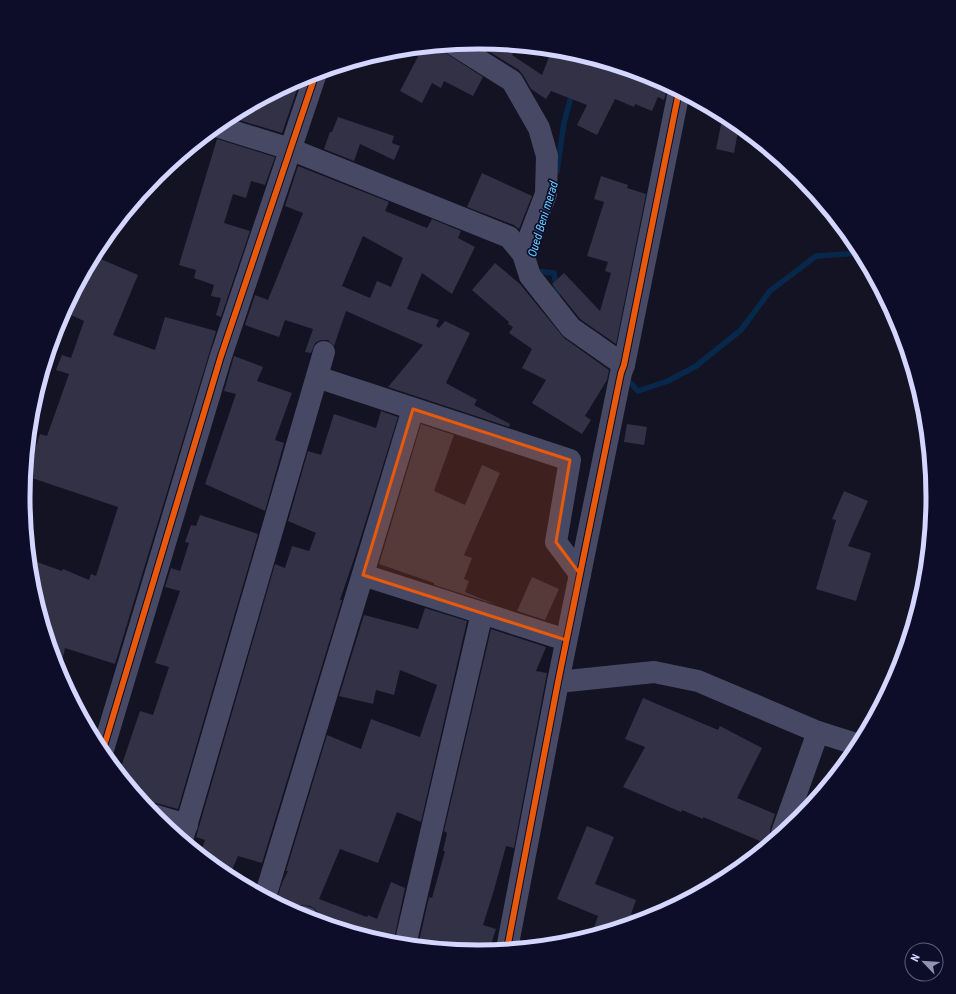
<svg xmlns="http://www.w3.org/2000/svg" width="956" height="994" font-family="'Roboto Condensed',sans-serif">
<rect width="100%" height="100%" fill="#141323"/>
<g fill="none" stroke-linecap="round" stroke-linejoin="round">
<g stroke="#08284b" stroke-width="5.5">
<polyline points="557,171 564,123 572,93"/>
<polyline points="534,271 554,273 558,300"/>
<polyline points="626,378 638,391 668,381 696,366 741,330 770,291 816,256 861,253"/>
</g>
</g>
<g fill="#323145" fill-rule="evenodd">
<polygon points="474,42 518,46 512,55 542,75 552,49 567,51 652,77 668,85 664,100 658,97 652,111 635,104 634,107 615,99 597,135 577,125 587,105 551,91 546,99 531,89 523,75 519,70"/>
<polygon points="423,47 432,47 444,52 483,77 473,96 444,81 441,88 432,83 422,103 400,91"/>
<polygon points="301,78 282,133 229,117 282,89"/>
<polygon points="723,115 739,126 734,153 716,149"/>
<polygon points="338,117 394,136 392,143 400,146 394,160 360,144 354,161 324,149 330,132 332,132"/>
<polygon points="217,139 275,157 265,185 251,181 246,198 233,194 224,223 250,231 221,317 216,315 221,298 211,296 214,285 194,278 196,270 179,265"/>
<path d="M298 166 389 202 385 211 427 228 432 219 461 231 458 238 475 247 452 294 422 273 407 309 439 320 436 326 439 328 445 321 470 333 446 383 477 400 474 405 510 424 509 427 388 387 423 345 346 311 334 346 328 340H321L315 343 311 353 305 352 313 329 285 320 279 337 245 325 255 295 268 300 303 213 285 206ZM363 236 403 258 391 287 377 281 370 298 342 286Z"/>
<polygon points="482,173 532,196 519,229 514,225 467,207"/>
<polygon points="601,176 628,185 627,188 646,194 616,344 580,319 552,284 564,273 600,311 611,273 605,271 608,262 587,256 604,202 594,199"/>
<polygon points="96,257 138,275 113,335 155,350 165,317 216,331 115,664 65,648 59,674 39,610 41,601 36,599 32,586 29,559 62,571 63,569 89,580 91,574 96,576 118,507 26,476 40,434 47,436 69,374 56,370 62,355 71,358 84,321 71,315"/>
<polygon points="495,263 520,284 564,338 609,370 607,380 585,416 591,420 582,434 532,403 546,380 522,368 532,349 509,333 513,327 508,324 509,322 472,290"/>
<polygon points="234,356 263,367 257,381 292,393 275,440 284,443 265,511 205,484 236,394 224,391"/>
<polygon points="381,411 398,417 355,556 340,600 342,600 262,863 238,856 229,877 200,855 205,840 196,837 275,564 285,568 292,546 309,551 316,533 288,521 308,451 321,455 334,414 376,428"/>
<polygon points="421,424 454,435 434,491 465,505 482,465 500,473 464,555 472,558 464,579 469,581 465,592 497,605 434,585 434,583 379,564"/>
<polygon points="627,424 647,427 644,445 624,442"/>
<polygon points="844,491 868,501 848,546 871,553 856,601 816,589 836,520 832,519"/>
<polygon points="200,515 258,534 178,809 156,803 150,803 145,805 119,773 140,711 153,715 169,667 155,663 180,591 165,587 171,568 180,571 189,543 185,542 191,525 196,526"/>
<polygon points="532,577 559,589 545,620 517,611"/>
<polygon points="425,608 467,621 421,822 397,812 378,863 340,849 319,899 367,917 368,915 377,919 391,882 405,888 393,944 389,943 319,922 319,914 315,909 310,906 299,905 294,908 292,911 276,902 282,883 288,871 286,871 327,735 361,749 371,719 420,737 437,685 400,670 394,695 376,690 373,704 339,696 364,615 418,629"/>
<polygon points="491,629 546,647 536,671 547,673 514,848 506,846 494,890 483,925 496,929 489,951 478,952 418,946 429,897 432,898 445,851 443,851 447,833 444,831"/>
<polygon points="643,698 718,730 720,726 762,748 737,798 775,814 770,829 770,837 767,844 703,817 703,819 682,810 681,812 623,787 645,747 625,739"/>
<polygon points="587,826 614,837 595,884 636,900 631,914 645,920 591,936 598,916 557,899"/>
</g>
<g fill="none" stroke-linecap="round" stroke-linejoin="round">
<g stroke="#474964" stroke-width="22">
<polyline points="453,44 512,81 539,128 547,156 546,194 523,254"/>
<polyline points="216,126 290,149 509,237 523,254 530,276 571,328 624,365"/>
<polyline points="317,377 570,460 556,542 580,574"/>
<polyline points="363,575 566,640"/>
<polyline points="558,682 654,672 698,681 818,732 859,745"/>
<polyline points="102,753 221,356 316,73"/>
<polyline points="153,815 187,825"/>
<polyline points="782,833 818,732"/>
<polyline points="182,840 324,352"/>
<polyline points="265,897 413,409"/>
<polyline points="303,917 307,918"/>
<polyline points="405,945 482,613"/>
<polyline points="507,949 558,682 621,373 624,365 679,91"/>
</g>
<defs>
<g id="cycleway">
<polyline points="102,753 221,356 316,73"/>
<polyline points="507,949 558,682 621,373 624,365 679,91"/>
</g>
</defs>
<use href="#cycleway" stroke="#0e0d29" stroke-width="8"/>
<use href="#cycleway" stroke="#e8590c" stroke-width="6"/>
</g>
<path fill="#e8590c" fill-opacity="0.2" stroke="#e8590c" stroke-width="3" stroke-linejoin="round" d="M413 409 570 460 556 542 580 574 566 640 363 575Z"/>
<g text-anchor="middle" stroke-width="3.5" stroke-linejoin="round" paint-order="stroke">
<g font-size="12" font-style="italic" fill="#63ccff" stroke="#0e0d29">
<text transform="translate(543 219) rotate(-73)" y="4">Oued Beni merad</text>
</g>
</g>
<path d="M0 0H956V994H0ZM30 497a448 448 0 1 1 896 0a448 448 0 1 1-896 0Z" fill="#0e0d29" fill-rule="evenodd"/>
<path fill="none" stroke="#d5d6ff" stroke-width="5" d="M30 497a448 448 0 1 1 896 0a448 448 0 1 1-896 0Z"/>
<g transform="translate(924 962) rotate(295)"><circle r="19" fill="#0e0d29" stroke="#5e5d7f"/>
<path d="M0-3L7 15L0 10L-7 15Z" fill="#9192b2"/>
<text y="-6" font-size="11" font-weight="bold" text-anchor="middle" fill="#d5d6ff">N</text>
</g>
</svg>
